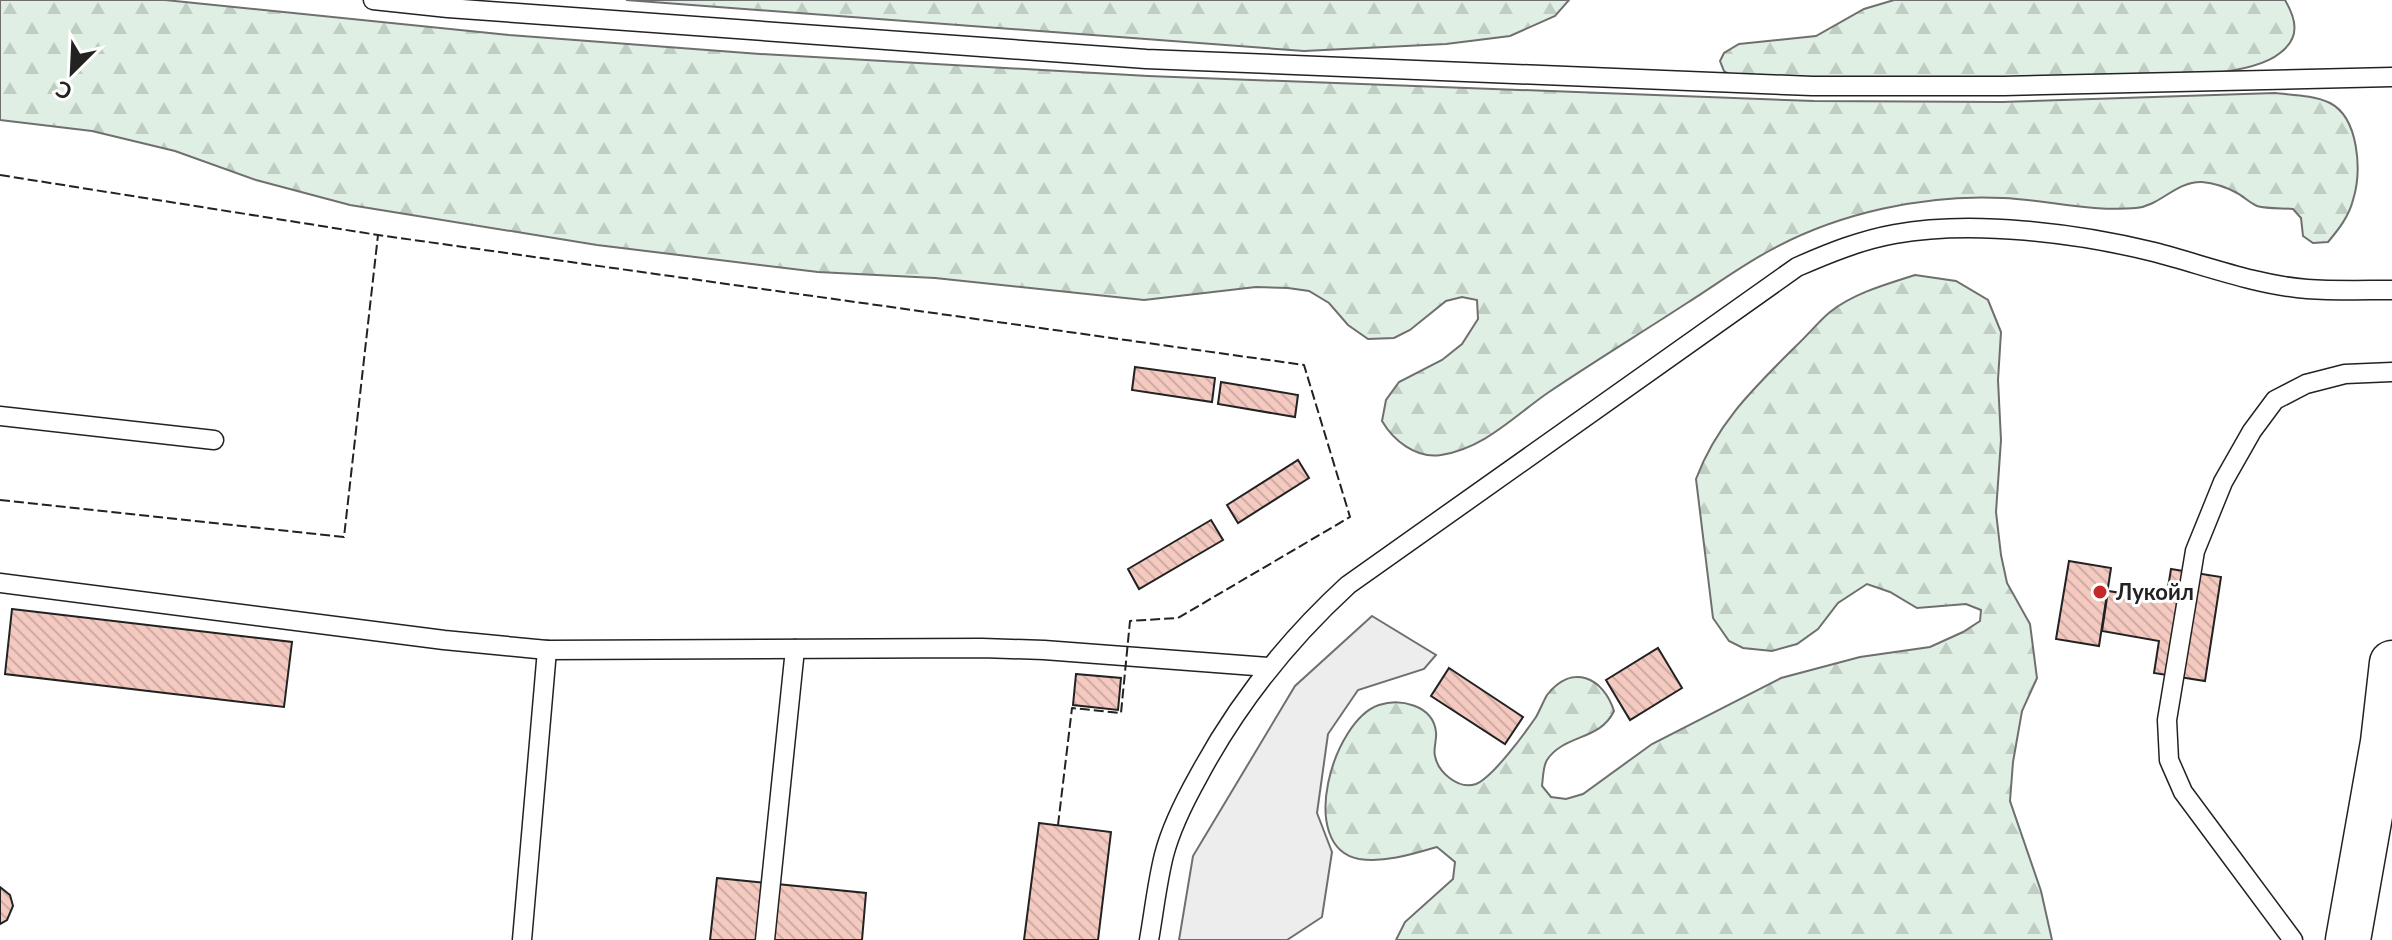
<svg xmlns="http://www.w3.org/2000/svg" width="2392" height="940" font-family="Lato,sans-serif">
<defs>
<pattern id="forest-firs" width="22" height="20" patternUnits="userSpaceOnUse" patternTransform="scale(2)"><rect width="22" height="20" fill="#e0efe3"/><path d="M5 1l3.5 6h-7zM16 11l3.5 6h-7z" fill="#c0cdc2"/></pattern>
<pattern id="building-back-hatch" width="6" height="6" patternUnits="userSpaceOnUse" patternTransform="scale(2)"><rect width="6" height="6" fill="#f3c9c0"/><path d="M-1 5l2 2M0 0l6 6M5-1l2 2" fill="none" stroke="#d0aca5"/></pattern>
</defs>
<rect width="100%" height="100%" fill="#fff"/>
<g fill="url(#forest-firs)" stroke="#6f6f6f" stroke-width="2">
<path d="M0 0H165L509 35 760 54 1148 76 1814 101 2002 102 2275 93C2292 95 2314 95 2330 103 2359 118 2362 171 2353 200 2349 216 2339 229 2328 242L2313 243 2303 236 2301 218 2293 209C2282 208 2268 209 2257 206 2250 203 2243 196 2237 193 2226 187 2214 183 2202 182 2176 181 2160 206 2136 208 2091 212 2047 200 2003 198 1925 194 1837 213 1769 251 1741 266 1714 286 1687 303 1641 333 1595 361 1549 392 1514 416 1485 448 1441 455 1416 459 1393 440 1382 421L1386 400 1399 382 1442 360 1462 344 1478 319 1477 300 1462 297 1446 301 1410 330 1394 338 1368 339 1348 325 1329 303 1309 291 1288 288 1256 287 1144 300 935 278 818 272 597 245 350 205 256 180 175 151 92 131 0 120Z"/>
<polygon points="626,0 1569,0 1555,16 1510,36 1446,44 1304,51"/>
<path d="M1894 0H2285C2296 19 2301 37 2280 53 2246 81 2140 76 2095 77 1974 80 1852 81 1731 75L1724 71 1720 61 1724 53 1739 44 1816 36 1864 9Z"/>
<path d="M1915 275 1956 281 1988 300 2001 332 1998 380 2001 440 1996 512 2001 555 2007 583 2030 624 2037 678 2022 711 2013 762 2010 801 2041 891 2052 940H1396L1405 922 1453 879 1455 862 1437 847C1413 854 1385 863 1359 859 1296 847 1333 720 1379 705 1400 698 1433 705 1436 732 1437 740 1433 749 1435 756 1438 772 1458 790 1476 784 1493 777 1525 733 1536 717 1540 710 1543 702 1547 695 1572 663 1603 677 1614 711 1600 741 1564 734 1547 760 1543 766 1543 778 1542 786L1551 797 1566 799 1583 794 1652 744 1781 678 1860 657 1930 647 1963 632 1980 621 1981 610 1966 604 1917 608 1890 592 1867 584 1838 603 1818 629 1797 644 1772 651 1743 648 1729 641 1713 618 1696 479C1717 423 1754 388 1795 347 1807 336 1818 322 1830 312 1854 293 1887 284 1915 275Z"/>
</g>
<polygon fill="#ededed" stroke="#6f6f6f" stroke-width="2" points="1372,616 1436,655 1424,669 1358,690 1328,734 1317,813 1332,852 1322,917 1287,940 1179,940 1193,856 1295,686"/>
<g fill="url(#building-back-hatch)" stroke="#222" stroke-width="2">
<polygon points="1135,367 1215,378 1212,402 1132,390"/>
<polygon points="1221,382 1298,395 1295,417 1218,404"/>
<polygon points="1298,460 1309,478 1238,523 1227,505"/>
<polygon points="1211,520 1223,540 1139,589 1128,569"/>
<polygon points="2069,561 2111,568 2099,646 2056,639"/>
<polygon points="2171,569 2221,577 2205,681 2154,673 2159,641 2102,631 2108,591 2166,600"/>
<polygon points="12,609 292,642 284,707 5,674"/>
<polygon points="1658,648 1682,688 1630,720 1606,680"/>
<polygon points="1449,668 1523,717 1505,744 1431,696"/>
<polygon points="1076,674 1121,678 1118,710 1073,705"/>
<polygon points="1039,823 1111,832 1098,940 1024,940"/>
<polygon points="717,878 866,893 862,940 710,940"/>
<polygon points="0,887 10,895 13,906 7,920 0,924"/>
</g>
<g fill="none" stroke-linecap="round" stroke-linejoin="round">
<defs>
<g id="service">
<polyline points="373,0 448,8 1146,59 1812,86 2004,86 2392,77"/>
<polyline points="0,416 214,440"/>
<polyline points="0,583 444,640 547,650 982,648 1044,650 1268,667"/>
<polyline points="522,940 547,650"/>
<polyline points="765,940 795,649"/>
<path d="M1149 940C1154 912 1157 883 1164 855 1171 828 1184 802 1198 777 1237 704 1287 641 1348 585L1797 267C1829 253 1861 240 1895 234 1973 220 2077 233 2154 252 2204 265 2256 285 2307 289 2335 291 2364 290 2392 290"/>
<polyline points="2293,940 2183,792 2169,760 2167,720 2195,551 2223,482 2252,431 2275,400 2306,384 2345,374 2392,372"/>
</g>
<polyline id="primary" points="2348,940 2383,742 2392,663"/>
</defs>
<use href="#service" stroke="#222" stroke-width="21"/>
<use href="#primary" stroke="#222" stroke-width="47"/>
<use href="#service" stroke="#fff" stroke-width="18"/>
<use href="#primary" stroke="#fff" stroke-width="44"/>
<g stroke="#222" stroke-width="2" stroke-dasharray="10 4" stroke-linecap="butt">
<polyline points="0,175 378,235 1304,365 1350,517 1178,618 1130,621 1121,713 1072,708 1058,825"/>
<polyline points="0,500 344,537 378,235"/>
</g>
</g>
<circle fill="#c62828" stroke="#fff" stroke-width="3" cx="2100" cy="592" r="8"/>
<g text-anchor="middle" stroke-width="6" stroke-linejoin="round" paint-order="stroke">
<g font-size="22" font-weight="bold" fill="#222" stroke="#fff" text-anchor="start">
<text x="2116" y="600">Лукойл</text>
</g>
</g>
<g transform="translate(72 72) rotate(204)" stroke="#ffffff" stroke-width="6" paint-order="stroke">
<path d="M0-6L14 30L0 20L-14 30Z" fill="#222222"/>
<text y="-12" font-size="22" font-weight="bold" text-anchor="middle" fill="#222222">С</text>
</g>
</svg>
